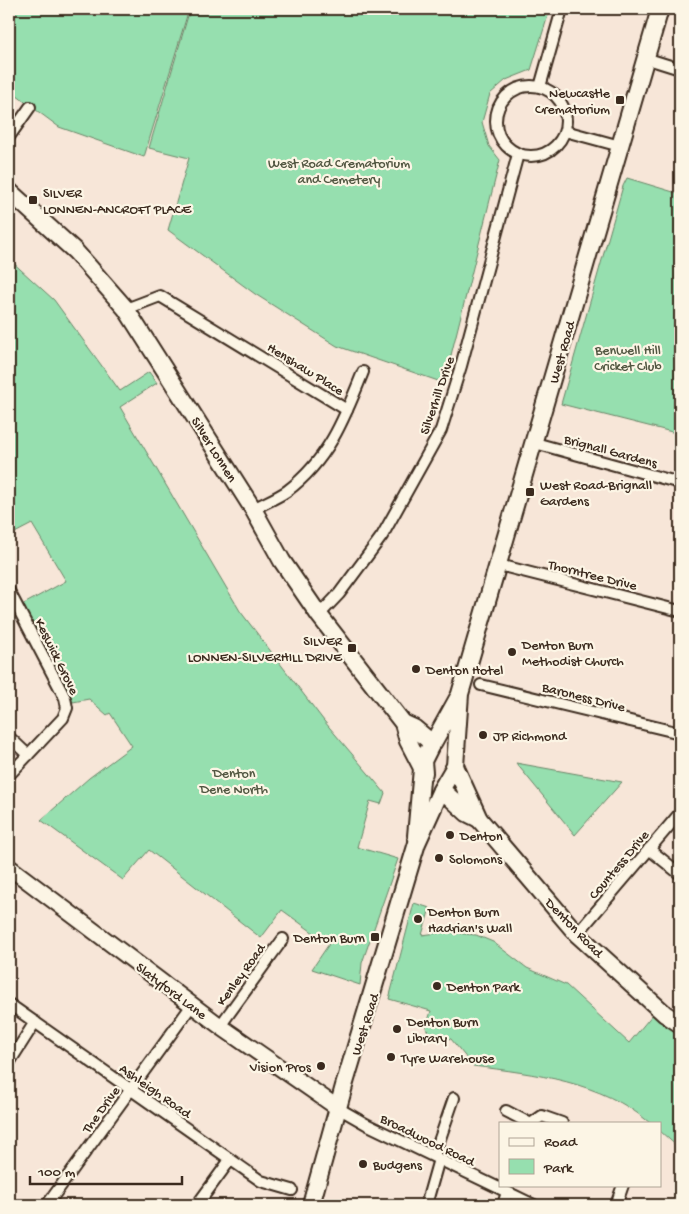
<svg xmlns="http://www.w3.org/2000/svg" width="689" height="1214" font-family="'Gochi Hand',sans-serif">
<rect width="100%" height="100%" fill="#f7e6d8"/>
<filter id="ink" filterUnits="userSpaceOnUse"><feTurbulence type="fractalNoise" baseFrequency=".02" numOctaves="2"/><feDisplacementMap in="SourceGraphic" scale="10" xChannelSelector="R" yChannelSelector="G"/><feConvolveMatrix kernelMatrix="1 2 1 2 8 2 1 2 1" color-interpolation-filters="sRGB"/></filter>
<g filter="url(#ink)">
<g fill="#96dfaf" stroke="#688466">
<polygon points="9,9 189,9 144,157 59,127 9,90"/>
<polygon points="190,9 550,9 531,70 506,80 490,94 482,122 489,146 500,160 444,383 337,346 255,294 168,230 189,158 149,148"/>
<polygon points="627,178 680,194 680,434 561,404 623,186"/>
<polygon points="9,259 54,300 120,391 149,372 157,383 120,407 240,611 324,721 385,793 381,804 370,801 357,847 398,859 362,963 360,985 312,969 329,944 282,910 261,938 149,850 123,880 41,820 89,778 132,746 110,713 107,715 89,699 73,702 22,605 66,581 32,524 9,536"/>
<polygon points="516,763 622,782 575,835"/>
<path d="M414 903 430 908 422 935 445 932 476 935 493 942 527 968 566 985 629 1043 653 1014 680 1034V1149L660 1131V1123H650C601 1081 535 1074 473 1066L451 1039 430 1035 426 1028 431 1011 389 999Z"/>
</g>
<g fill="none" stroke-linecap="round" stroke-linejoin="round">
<defs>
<g id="street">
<polyline points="645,58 680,69"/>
<circle cx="531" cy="121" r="35"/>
<polyline points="540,87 562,9"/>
<polyline points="565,131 620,146"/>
<polyline points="9,137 30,107"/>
<polyline points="126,309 160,296 347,410"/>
<polyline points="535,443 680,483"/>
<path d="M253 509C264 503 277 498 287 491 328 461 345 417 363 372"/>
<polyline points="499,565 680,611"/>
<polyline points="9,591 65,698 67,708 63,718 9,775"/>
<polyline points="319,615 339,594 382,536 441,430 461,366 518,154"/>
<polyline points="481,685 680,733"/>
<polyline points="9,737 28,755"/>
<polyline points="649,849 680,874"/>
<polyline points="577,934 680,813"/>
<polyline points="9,1004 261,1181 292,1190"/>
<polyline points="220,1026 283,939"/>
<polyline points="9,1063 35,1022"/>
<polyline points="338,1108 366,1124 534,1205"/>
<polyline points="506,1111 529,1123"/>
<polyline points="532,1123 542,1116 562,1123"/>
<polyline points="434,1156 454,1098"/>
<polyline points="47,1205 192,1005"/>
<polyline points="197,1205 230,1160"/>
<polyline points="426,1205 439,1159"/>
<polyline points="503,1205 507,1192"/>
<polyline points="616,1205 623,1185"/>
</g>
<polyline id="secondary" points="9,867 220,1026 338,1108"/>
<g id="primary">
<polyline points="9,191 75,251 126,309 253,509 282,561 319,615 403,723 408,741 422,768"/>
<polyline points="403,723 414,728 432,743"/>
<polyline points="433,743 458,698"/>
<polyline points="455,766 479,819 577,934 665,1014 680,1024"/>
<polyline points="424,773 423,761 432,743"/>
<polyline points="441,790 455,766 460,694 660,9"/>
<polyline points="442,790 467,813 479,819"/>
<polyline points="416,836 422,769"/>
<polyline points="311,1205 344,1086 417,843 441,790"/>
</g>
</defs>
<use href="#street" stroke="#3b2a1e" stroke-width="14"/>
<use href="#secondary" stroke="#3b2a1e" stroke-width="19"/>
<use href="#primary" stroke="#3b2a1e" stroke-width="20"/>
<use href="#street" stroke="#fcf5e5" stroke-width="10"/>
<use href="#secondary" stroke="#fcf5e5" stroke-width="15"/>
<use href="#primary" stroke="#fcf5e5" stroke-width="16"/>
</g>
</g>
<g fill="#3b2a1e" stroke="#fcf5e5" stroke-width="2">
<rect x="615" y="95" width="10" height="10" rx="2.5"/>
<rect x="28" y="195" width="10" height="10" rx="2.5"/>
<rect x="525" y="487" width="10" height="10" rx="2.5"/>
<rect x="347" y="643" width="10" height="10" rx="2.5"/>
<circle cx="512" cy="652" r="5"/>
<circle cx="416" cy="669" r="5"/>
<circle cx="483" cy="735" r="5"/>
<circle cx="450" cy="835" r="5"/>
<circle cx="439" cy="858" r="5"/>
<circle cx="418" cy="919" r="5"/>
<rect x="370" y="932" width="10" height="10" rx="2.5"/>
<circle cx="437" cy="986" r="5"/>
<circle cx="397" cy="1029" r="5"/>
<circle cx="391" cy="1057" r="5"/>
<circle cx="321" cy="1066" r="5"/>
<circle cx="363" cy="1164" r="5"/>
</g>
<g text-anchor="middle" stroke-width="4.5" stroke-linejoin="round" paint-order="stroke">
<g font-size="14" fill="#3b2a1e" stroke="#fcf5e5" text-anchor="start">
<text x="610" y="97" text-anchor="end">Newcastle<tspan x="610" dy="16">Crematorium</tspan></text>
<text x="43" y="197">SILVER<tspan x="43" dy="16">LONNEN-ANCROFT PLACE</tspan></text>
<text x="540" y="489">West Road-Brignall<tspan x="540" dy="16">Gardens</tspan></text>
<text x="342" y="645" text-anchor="end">SILVER<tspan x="342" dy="16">LONNEN-SILVERHILL DRIVE</tspan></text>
<text x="522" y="649">Denton Burn<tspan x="522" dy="16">Methodist Church</tspan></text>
<text x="426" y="674">Denton Hotel</text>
<text x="493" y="740">JP Richmond</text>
<text x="460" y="840">Denton</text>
<text x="449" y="863">Solomons</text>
<text x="428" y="916">Denton Burn<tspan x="428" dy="16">Hadrian's Wall</tspan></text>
<text x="365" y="942" text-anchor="end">Denton Burn</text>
<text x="447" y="991">Denton Park</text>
<text x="407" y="1026">Denton Burn<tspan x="407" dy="16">Library</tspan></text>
<text x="401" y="1062">Tyre Warehouse</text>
<text x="311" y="1071" text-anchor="end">Vision Pros</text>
<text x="373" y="1169">Budgens</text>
</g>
<g font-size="14" fill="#525742" stroke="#fcf5e5">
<text x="339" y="167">West Road Crematorium<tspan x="339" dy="16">and Cemetery</tspan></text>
<text x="628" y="354">Benwell Hill<tspan x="628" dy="16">Cricket Club</tspan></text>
<text x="234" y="777">Denton<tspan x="234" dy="16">Dene North</tspan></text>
</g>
<g font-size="14" fill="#3b2a1e" stroke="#fcf5e5">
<text transform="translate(561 352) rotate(-74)" y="5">West Road</text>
<text transform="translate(306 368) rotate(32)" y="5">Henshaw Place</text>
<text transform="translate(436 395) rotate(-71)" y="5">Silverhill Drive</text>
<text transform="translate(215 449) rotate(58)" y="5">Silver Lonnen</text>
<text transform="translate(611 450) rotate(15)" y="5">Brignall Gardens</text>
<text transform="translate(593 574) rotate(14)" y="5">Thorntree Drive</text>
<text transform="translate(58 656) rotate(64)" y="5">Keswick Grove</text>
<text transform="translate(584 696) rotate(14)" y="5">Baroness Drive</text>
<text transform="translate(618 864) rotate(-50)" y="5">Countess Drive</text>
<text transform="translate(575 927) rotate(46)" y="5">Denton Road</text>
<text transform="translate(240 974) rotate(-54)" y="5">Kenley Road</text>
<text transform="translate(172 990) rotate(37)" y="5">Slatyford Lane</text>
<text transform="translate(364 1024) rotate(-72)" y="5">West Road</text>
<text transform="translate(156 1090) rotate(35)" y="5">Ashleigh Road</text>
<text transform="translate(100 1109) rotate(-54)" y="5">The Drive</text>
<text transform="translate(428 1139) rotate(26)" y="5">Broadwood Road</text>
</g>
</g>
<rect width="689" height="1214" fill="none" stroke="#fcf5e5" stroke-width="30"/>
<rect x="15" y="15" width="659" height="1184" fill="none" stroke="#3b2a1e" stroke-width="2" filter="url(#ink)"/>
<rect x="499" y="1122" width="162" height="65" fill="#fcf5e5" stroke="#afa495"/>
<rect x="509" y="1138" width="25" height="8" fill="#fcf5e5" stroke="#afa495"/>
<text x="544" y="1146" font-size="15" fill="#3b2a1e">Road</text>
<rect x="509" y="1159" width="25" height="15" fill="#96dfaf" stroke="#afa495"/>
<text x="544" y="1172" font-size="15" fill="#3b2a1e">Park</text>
<path d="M30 1176v8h152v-8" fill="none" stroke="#3b2a1e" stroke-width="2.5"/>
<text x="38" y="1176" font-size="15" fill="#3b2a1e" stroke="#fcf5e5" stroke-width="4" paint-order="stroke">100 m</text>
</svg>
